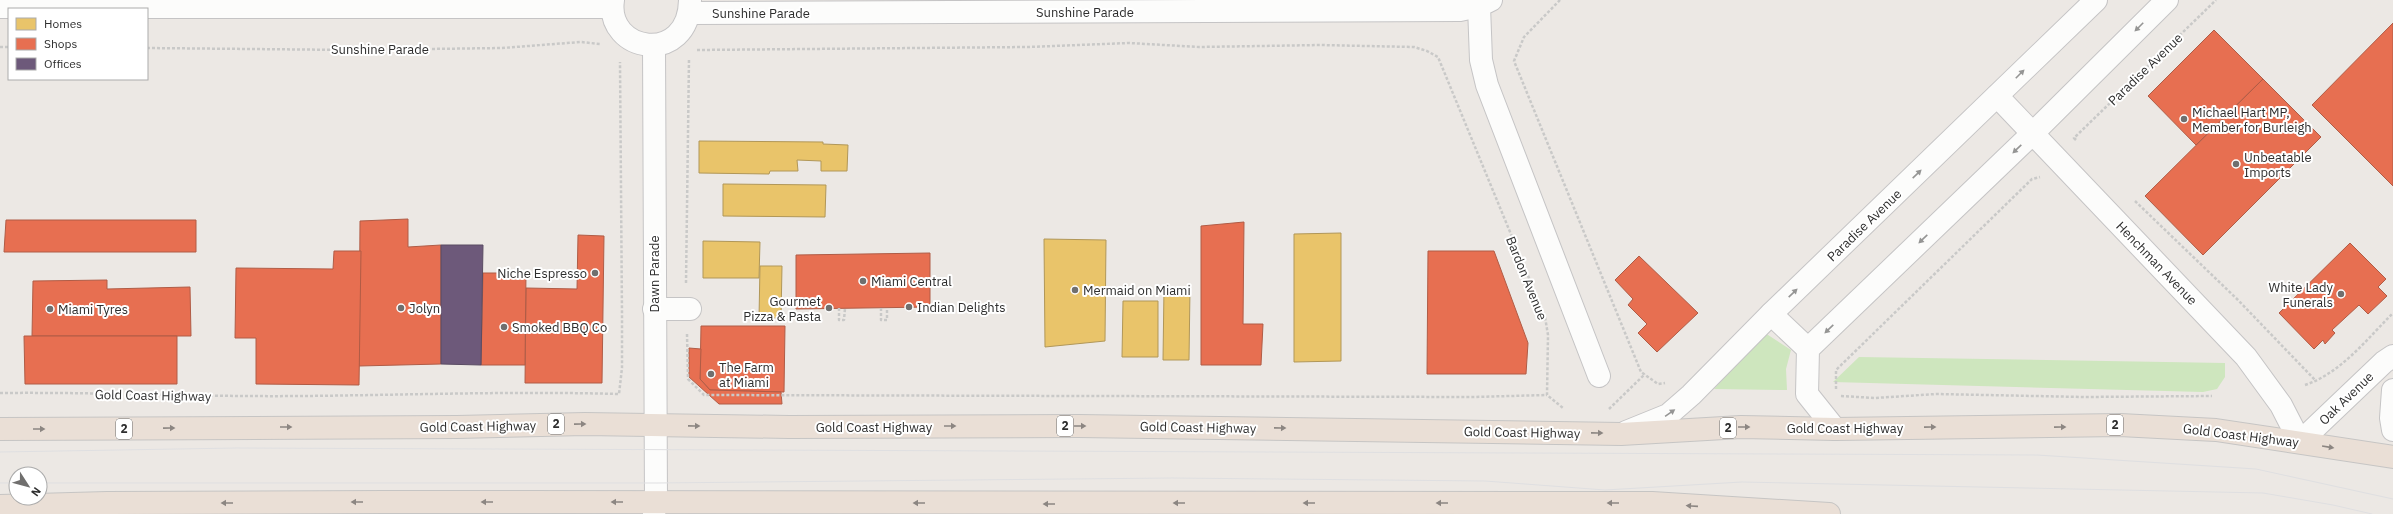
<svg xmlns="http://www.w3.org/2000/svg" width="2393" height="514" font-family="'IBM Plex Sans',sans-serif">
<rect width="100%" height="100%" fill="#ece8e4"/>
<g fill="#cee6be">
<polygon points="1765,333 1791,350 1786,369 1787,390 1714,389"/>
<polygon points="1859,357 2225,363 2225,377 2217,389 2203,392 1833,382"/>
</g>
<g fill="#e9c46a" stroke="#b19758">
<polygon points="699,141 823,142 823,144 848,145 847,171 821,171 821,161 797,160 798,171 770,171 769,174 699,173"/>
<polygon points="723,184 826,185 825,217 723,216"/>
<polygon points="1341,233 1341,361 1294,362 1294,234"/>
<polygon points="1044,239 1106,240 1105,341 1045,347"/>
<polygon points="703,241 760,242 759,278 703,278"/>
<polygon points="760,266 782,266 781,318 759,318"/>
<polygon points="1164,288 1190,288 1189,360 1163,360"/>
<polygon points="1123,301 1158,301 1158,357 1122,357"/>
</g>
<g fill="#e76f51" stroke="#b05c46">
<polygon points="2393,23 2393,186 2312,105"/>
<polygon points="2214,30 2263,79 2196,145 2148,96"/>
<polygon points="2263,79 2321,137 2203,255 2145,196"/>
<polygon points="408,219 408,247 441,245 441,364 359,366 360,221"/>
<polygon points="6,220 196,220 196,252 4,252"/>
<polygon points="1244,222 1243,324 1263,324 1261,365 1201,365 1201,226"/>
<polygon points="578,235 604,236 602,383 525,383 526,288 577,289"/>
<polygon points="2350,243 2386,279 2378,287 2387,296 2368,314 2359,305 2332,330 2335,333 2325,344 2323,340 2314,349 2279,313"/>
<polygon points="334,251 361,251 359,385 256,384 256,338 235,338 236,268 333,269"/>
<polygon points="1428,251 1494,251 1528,343 1526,374 1427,374"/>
<polygon points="930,253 930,307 796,309 796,255"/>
<polygon points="1639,256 1698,313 1657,352 1638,333 1647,324 1628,305 1633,299 1615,280"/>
<polygon points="483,273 526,273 525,365 481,365"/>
<polygon points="107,280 107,289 190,287 191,336 32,336 33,281"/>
<polygon points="701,326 785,326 784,392 710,390 700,379"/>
<polygon points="24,336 177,336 177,384 25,384"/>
<polygon points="689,348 701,349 700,379 710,390 781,392 782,404 719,404 689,377"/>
</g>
<polygon fill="#6d597a" stroke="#5a4c63" points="441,245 483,245 481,365 441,364"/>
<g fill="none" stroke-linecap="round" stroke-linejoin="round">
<defs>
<g id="minor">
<path d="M613 0C605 53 689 66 690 0"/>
<polyline points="1491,0 1479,6 1481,60 1487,85 1599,376"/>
<polyline points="0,7 612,7"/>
<polyline points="690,13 1460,10 1479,6"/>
<polyline points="1997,96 2246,357 2281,405 2300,442 2384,362 2393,356"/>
<polyline points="654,309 690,309"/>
<polyline points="1771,314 1808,349"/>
<polyline points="2393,390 2391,418 2393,430"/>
<polyline points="1835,429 1807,394 1808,349 2033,133 2167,0"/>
<polyline points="1626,432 1668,415 1691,395 1771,314 2096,0"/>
<polyline points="654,514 656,502 654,45"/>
</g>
<g id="highway">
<polyline points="0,429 457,427 585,424 789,427 1078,426 1621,434 1741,427 1835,429 2120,425 2216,430 2393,457"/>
<polyline points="0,506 107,503 386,502 1652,503 1829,514"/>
</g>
</defs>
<use href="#minor" stroke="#c5c4c5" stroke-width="24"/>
<use href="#highway" stroke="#c6c5c4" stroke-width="24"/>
<g stroke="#c9c9c8" stroke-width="2.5" stroke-dasharray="3 2" stroke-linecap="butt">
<polyline points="1560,0 1524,37 1514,61 1641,372 1658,384 1665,383"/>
<polyline points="0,47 9,47"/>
<polyline points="147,48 353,50 502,48 581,42 600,44"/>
<polyline points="697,50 1028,47 1129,43 1199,47 1320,45 1414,47 1427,51 1438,57 1545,317 1548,335 1547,395 1563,408"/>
<polyline points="2076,140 2074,138 2216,0"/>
<polyline points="2135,201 2238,300 2316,381"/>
<polyline points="686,283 689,58"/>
<polyline points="839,308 839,320 844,320 845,308"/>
<polyline points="881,308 881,320 887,320 887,308"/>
<polyline points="687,334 688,379 704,395 1473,397 1547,395"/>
<path d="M2305 385C2341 373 2367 339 2393 313"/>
<polyline points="1836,389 1836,370 2032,179 2040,177"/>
<path d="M0 393C101 392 201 397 302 396 408 395 513 391 619 394L622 368V315L620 62"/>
<polyline points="1841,396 1875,398 1936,394 2084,397 2212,396"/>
<polyline points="1609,409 1645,374"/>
</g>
<use href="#minor" stroke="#fcfcfb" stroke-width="22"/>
<use href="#highway" stroke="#eadfd6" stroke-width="22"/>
<g stroke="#dfdfe1" stroke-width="1">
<polyline points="0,452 236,448 2037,455 2256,469 2393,499"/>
<polyline points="0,483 16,483"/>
<polyline points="40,483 656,483 1172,478 1485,481 1605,490 1742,482 2263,493 2333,505 2372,514"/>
</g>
</g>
<defs><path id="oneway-solid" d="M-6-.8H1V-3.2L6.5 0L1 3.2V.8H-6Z"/></defs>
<g fill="#959594">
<use href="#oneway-solid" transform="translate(2139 27) rotate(135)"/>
<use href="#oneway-solid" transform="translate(2020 74) rotate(-45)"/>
<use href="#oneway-solid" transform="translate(2017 149) rotate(136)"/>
<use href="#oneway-solid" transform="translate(1917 174) rotate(-44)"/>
<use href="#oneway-solid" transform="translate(1923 239) rotate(136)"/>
<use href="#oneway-solid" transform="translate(1793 293) rotate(-44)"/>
<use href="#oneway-solid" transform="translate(1829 329) rotate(136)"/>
<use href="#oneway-solid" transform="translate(1670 413) rotate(-35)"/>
</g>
<g fill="#8c8682">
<use href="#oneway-solid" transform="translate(580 424) rotate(-1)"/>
<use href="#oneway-solid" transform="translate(694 426) rotate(1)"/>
<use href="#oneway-solid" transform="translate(950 426)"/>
<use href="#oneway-solid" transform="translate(1080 426)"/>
<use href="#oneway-solid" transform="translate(286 427)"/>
<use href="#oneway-solid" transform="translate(1744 427)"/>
<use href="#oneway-solid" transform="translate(1930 427) rotate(-1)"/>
<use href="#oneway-solid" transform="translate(2060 427) rotate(-1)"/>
<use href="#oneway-solid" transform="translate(169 428) rotate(-1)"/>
<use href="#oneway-solid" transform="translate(1280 428) rotate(1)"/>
<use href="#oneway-solid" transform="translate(39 429)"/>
<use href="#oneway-solid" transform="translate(1597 433) rotate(1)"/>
<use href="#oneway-solid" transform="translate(2328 447) rotate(9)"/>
<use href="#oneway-solid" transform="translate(357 502) rotate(180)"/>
<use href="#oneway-solid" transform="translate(487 502) rotate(180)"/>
<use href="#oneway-solid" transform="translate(617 502) rotate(180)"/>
<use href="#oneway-solid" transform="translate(227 503) rotate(180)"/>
<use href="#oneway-solid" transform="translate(919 503) rotate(180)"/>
<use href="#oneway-solid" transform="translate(1179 503) rotate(180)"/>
<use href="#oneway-solid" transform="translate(1309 503) rotate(-180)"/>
<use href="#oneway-solid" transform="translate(1442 503) rotate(-180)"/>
<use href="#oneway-solid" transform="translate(1613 503) rotate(180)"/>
<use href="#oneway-solid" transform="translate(1049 504) rotate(180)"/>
<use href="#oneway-solid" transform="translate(1692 506) rotate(-176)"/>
</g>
<g fill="#706f6e" stroke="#fff" stroke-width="1.5">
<circle cx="2184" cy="119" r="4"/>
<circle cx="2236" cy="164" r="4"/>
<circle cx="595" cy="273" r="4"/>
<circle cx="863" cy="281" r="4"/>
<circle cx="1075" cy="290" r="4"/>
<circle cx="2341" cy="294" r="4"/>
<circle cx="909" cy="307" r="4"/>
<circle cx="401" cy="308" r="4"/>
<circle cx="829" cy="308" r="4"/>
<circle cx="50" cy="309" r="4"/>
<circle cx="504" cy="327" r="4"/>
<circle cx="711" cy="374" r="4"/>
</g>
<g text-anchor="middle" stroke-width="4" stroke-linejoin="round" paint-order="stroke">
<g fill="#fff" stroke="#6d6d6d" stroke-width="1">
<rect x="548" y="414" width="16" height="20" rx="3"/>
<rect x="2107" y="415" width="16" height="20" rx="3"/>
<rect x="1057" y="416" width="16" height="20" rx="3"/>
<rect x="1720" y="418" width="16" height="20" rx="3"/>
<rect x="116" y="419" width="16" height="20" rx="3"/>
</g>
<g font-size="12" font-weight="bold" fill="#2e2e2e">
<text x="556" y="428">2</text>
<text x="2115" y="429">2</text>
<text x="1065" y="430">2</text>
<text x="1728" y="432">2</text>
<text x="124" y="433">2</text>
</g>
<g font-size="13" fill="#2e2e2e" stroke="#fff">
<text x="1085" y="17">Sunshine Parade</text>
<text x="761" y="18">Sunshine Parade</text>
<text x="380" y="54">Sunshine Parade</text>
<text transform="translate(2145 69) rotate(-44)" y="5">Paradise Avenue</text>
<text transform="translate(1864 225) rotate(-44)" y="5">Paradise Avenue</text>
<text transform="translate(2157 263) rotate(46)" y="5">Henchman Avenue</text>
<text transform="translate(654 274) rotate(-90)" y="5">Dawn Parade</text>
<text transform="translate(1527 278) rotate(68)" y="5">Bardon Avenue</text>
<text transform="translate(153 395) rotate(1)" y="5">Gold Coast Highway</text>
<text transform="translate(2346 398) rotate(-44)" y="5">Oak Avenue</text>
<text transform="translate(478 426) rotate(-1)" y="5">Gold Coast Highway</text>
<text x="874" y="432">Gold Coast Highway</text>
<text transform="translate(1198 427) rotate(1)" y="5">Gold Coast Highway</text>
<text x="1845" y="433">Gold Coast Highway</text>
<text transform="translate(1522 432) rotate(1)" y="5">Gold Coast Highway</text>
<text transform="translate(2241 435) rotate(7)" y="5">Gold Coast Highway</text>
</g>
<g font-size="13" fill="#2e2e2e" stroke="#fff" text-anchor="start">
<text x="2192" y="117">Michael Hart MP,<tspan x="2192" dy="15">Member for Burleigh</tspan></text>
<text x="2244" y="162">Unbeatable<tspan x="2244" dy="15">Imports</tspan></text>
<text x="587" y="278" text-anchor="end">Niche Espresso</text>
<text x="871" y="286">Miami Central</text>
<text x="2333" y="292" text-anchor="end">White Lady<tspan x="2333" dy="15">Funerals</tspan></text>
<text x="1083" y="295">Mermaid on Miami</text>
<text x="821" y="306" text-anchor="end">Gourmet<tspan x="821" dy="15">Pizza &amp; Pasta</tspan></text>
<text x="917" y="312">Indian Delights</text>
<text x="409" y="313">Jolyn</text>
<text x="58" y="314">Miami Tyres</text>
<text x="512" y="332">Smoked BBQ Co</text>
<text x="719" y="372">The Farm<tspan x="719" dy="15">at Miami</tspan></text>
</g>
</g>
<rect x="8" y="8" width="140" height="72" fill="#ffffff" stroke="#ababab"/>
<rect x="16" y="18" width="20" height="12" fill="#e9c46a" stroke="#ababab"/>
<text x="44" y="28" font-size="12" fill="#2e2e2e">Homes</text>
<rect x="16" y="38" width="20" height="12" fill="#e76f51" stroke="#ababab"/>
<text x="44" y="48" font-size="12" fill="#2e2e2e">Shops</text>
<rect x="16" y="58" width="20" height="12" fill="#6d597a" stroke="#ababab"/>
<text x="44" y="68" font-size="12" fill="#2e2e2e">Offices</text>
<g transform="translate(28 486) rotate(126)"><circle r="19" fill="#ffffff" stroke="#ababab"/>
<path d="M0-3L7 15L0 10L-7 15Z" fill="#706f6e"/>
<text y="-6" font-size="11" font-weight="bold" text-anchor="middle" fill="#2e2e2e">N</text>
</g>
</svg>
